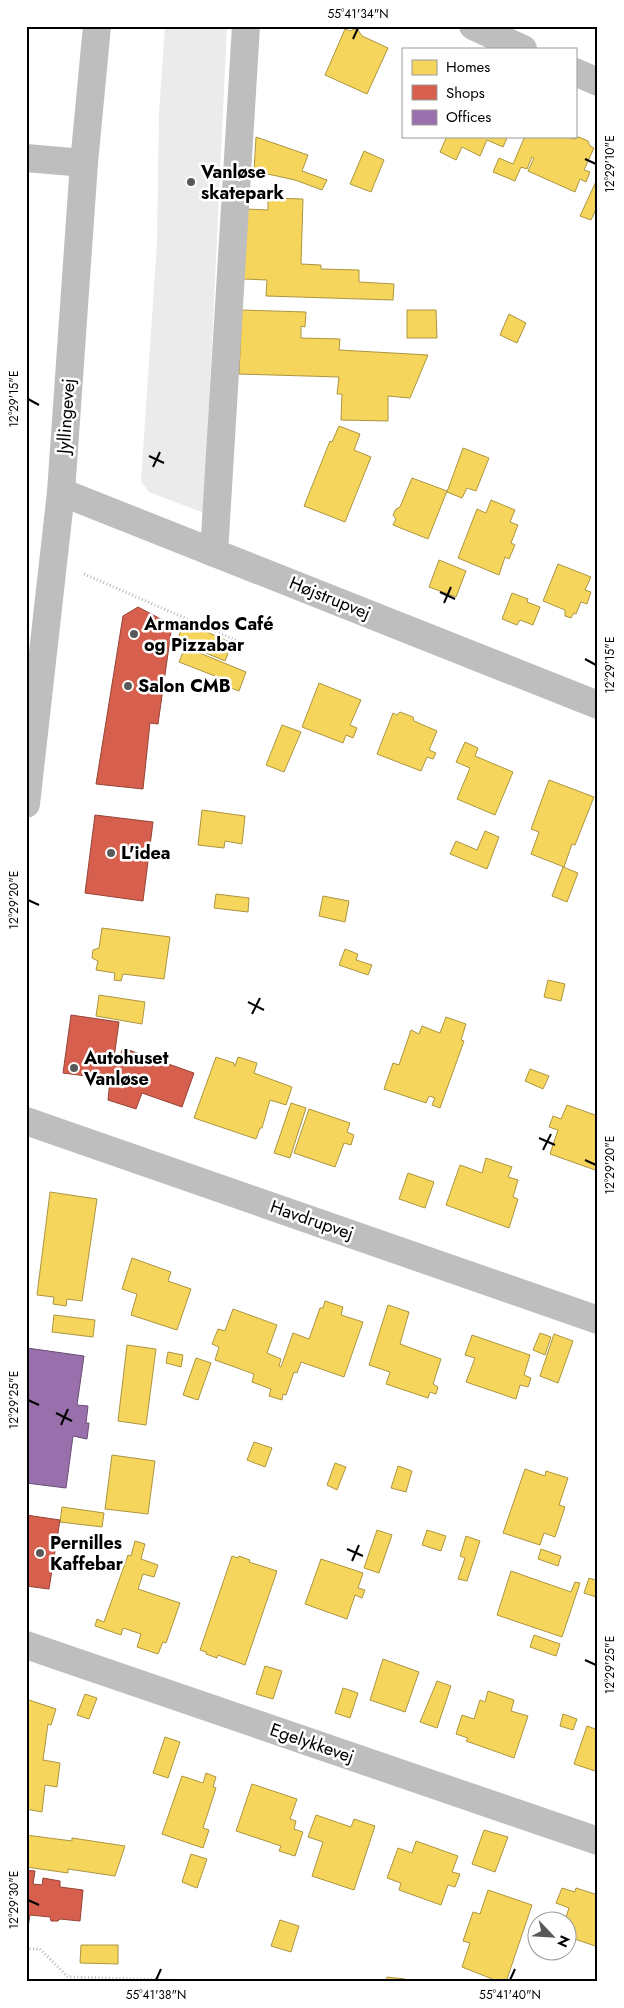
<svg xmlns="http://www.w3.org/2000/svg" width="624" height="2008" font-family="Jost,sans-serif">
<rect width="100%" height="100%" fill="#fff"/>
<polygon fill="#ebebeb" points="165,26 227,26 204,513 149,492 141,481 157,243 159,112"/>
<g fill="#f6d55c" stroke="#ac9540">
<polygon points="345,29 350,31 354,29 358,30 362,36 388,48 367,94 325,75"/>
<polygon points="447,136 508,136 503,147 487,140 480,156 462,147 456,160 440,152"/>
<polygon points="525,136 568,136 574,139 579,137 588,141 590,146 594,148 584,170 590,172 586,182 580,179 575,192 528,171 534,158 532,157 527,169 521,167 515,181 493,172 499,158 513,164"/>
<polygon points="256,137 308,155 302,171 327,180 322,190 295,180 254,171"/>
<polygon points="364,151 384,160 371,192 350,184"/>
<polygon points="598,177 598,205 591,220 580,216"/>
<polygon points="268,198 303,199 301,264 321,265 321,269 359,270 359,282 394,284 393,300 266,296 267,280 243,279 246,209 268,210"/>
<polygon points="242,310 306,312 305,327 301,326 301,338 340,339 339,350 428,355 410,398 388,396 388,421 341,420 342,394 337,394 339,377 239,374"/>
<polygon points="407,310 436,310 437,338 407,338"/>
<polygon points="509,314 526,323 517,343 500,335"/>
<polygon points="339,426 360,434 354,450 371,457 345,522 304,506 330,441 332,442"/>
<polygon points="463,448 489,458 476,491 467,488 462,498 447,492"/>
<polygon points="412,478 447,491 428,539 393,525 396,519 393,515 396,509 400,507"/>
<polygon points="491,500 515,510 510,522 518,525 511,543 515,545 509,559 505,557 499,575 458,558 477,509 486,513"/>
<polygon points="439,560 466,571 456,597 429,587"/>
<polygon points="558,564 591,577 585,590 591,592 587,604 581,602 576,614 574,613 571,618 565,616 565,610 543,601"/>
<polygon points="512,593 528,599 527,602 540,607 533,625 520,620 517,625 502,619"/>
<polygon points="184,622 232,643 225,661 177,641"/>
<polygon points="185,647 246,672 239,691 218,683 220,678 179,662"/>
<polygon points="319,683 361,700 350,725 357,728 353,738 346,735 343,743 302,727"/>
<polygon points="400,712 413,717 414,721 437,731 429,750 436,753 433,759 427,757 421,771 377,754 393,713 397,715"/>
<polygon points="282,725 301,732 284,772 266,765"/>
<polygon points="465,742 478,748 475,756 513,772 495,815 457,799 470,768 456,762"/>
<polygon points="549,780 594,797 575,845 572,844 564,867 531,854 539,832 531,829"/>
<polygon points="202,810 245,816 242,844 225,841 224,848 198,845"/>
<polygon points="485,831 499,837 487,869 450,854 456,841 477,850"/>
<polygon points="563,867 578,873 567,902 552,896"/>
<polygon points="216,894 249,898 248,912 214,908"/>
<polygon points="323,896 349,901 345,922 319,916"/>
<polygon points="102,928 170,937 164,979 123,974 121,981 114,980 115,973 96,970 98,961 92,958 93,950 99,948"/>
<polygon points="345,949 358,954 356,960 372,965 368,975 339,965"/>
<polygon points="548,980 565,984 561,1001 544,997"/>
<polygon points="99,995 145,1002 142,1024 96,1016"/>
<polygon points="446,1017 466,1024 461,1040 464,1041 440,1108 432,1105 435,1098 429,1096 426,1103 384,1089 393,1063 399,1065 411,1030 419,1034 422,1026 440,1033"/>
<polygon points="216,1057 234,1063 234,1066 235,1066 238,1057 257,1063 254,1073 292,1087 286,1105 270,1100 262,1128 260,1128 256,1139 194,1118"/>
<polygon points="530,1069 549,1076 543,1089 525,1081"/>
<polygon points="291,1103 306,1108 290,1158 274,1153"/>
<polygon points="567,1105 598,1116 598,1171 550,1154 558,1130 549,1127 553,1116 561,1119"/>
<polygon points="309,1109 350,1123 347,1132 354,1135 351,1145 344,1143 335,1167 294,1153"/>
<polygon points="486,1158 512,1167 508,1177 518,1180 513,1197 518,1199 509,1228 446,1205 460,1165 482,1173"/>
<polygon points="408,1173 434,1182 425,1208 399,1199"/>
<polygon points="50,1192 97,1199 82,1301 67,1299 66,1306 53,1304 54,1297 37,1295"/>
<polygon points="132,1258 171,1272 168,1281 191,1289 177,1330 131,1315 137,1294 122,1289"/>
<polygon points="325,1301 343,1307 341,1315 363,1322 344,1377 301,1362 297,1373 294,1372 286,1395 283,1394 282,1400 269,1396 271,1389 252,1382 254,1374 215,1360 219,1347 212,1344 218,1329 225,1331 233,1309 277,1325 267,1353 281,1359 279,1366 281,1367 293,1333 309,1339 320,1308 323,1308"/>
<polygon points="388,1305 409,1312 400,1344 441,1359 433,1384 438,1387 436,1394 430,1392 428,1398 386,1384 390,1372 369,1365"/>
<polygon points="54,1315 95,1320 93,1337 52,1332"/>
<polygon points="540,1333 551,1337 545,1355 533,1350"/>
<polygon points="554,1334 573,1341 558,1383 540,1376"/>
<polygon points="472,1335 530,1355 524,1375 531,1378 528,1387 520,1385 516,1399 466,1382 475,1358 465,1355"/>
<polygon points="127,1345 156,1349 146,1425 118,1421"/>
<polygon points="168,1352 183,1355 181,1367 166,1363"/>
<polygon points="196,1358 211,1363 198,1400 183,1395"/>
<polygon points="254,1442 272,1448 265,1467 247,1460"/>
<polygon points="112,1455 155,1461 148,1514 105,1509"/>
<polygon points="335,1463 346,1467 337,1490 327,1485"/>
<polygon points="398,1466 412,1471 406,1492 391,1488"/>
<polygon points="525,1469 545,1476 546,1471 568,1478 559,1505 565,1507 555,1537 544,1533 540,1545 503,1533"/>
<polygon points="62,1507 104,1513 102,1527 60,1522"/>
<polygon points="377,1530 392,1535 379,1573 364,1568"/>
<polygon points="427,1530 446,1536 441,1551 422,1545"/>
<polygon points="466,1536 480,1541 467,1581 458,1579 465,1558 460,1556"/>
<polygon points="135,1541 145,1544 141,1559 158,1565 154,1577 143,1574 138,1589 180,1603 166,1643 163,1642 158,1654 137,1647 141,1634 123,1628 121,1635 95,1626 97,1619 104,1622 128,1555 131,1556"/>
<polygon points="541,1549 561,1556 558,1566 538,1559"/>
<polygon points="232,1556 238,1558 239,1556 250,1560 249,1562 277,1571 245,1665 218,1655 217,1658 206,1654 206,1652 200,1650"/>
<polygon points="321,1559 363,1573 358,1588 365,1590 362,1598 355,1595 347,1619 305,1604"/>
<polygon points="511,1571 571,1592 575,1582 580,1583 562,1637 497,1615"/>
<polygon points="589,1578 598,1581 596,1597 584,1593"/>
<polygon points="534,1635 560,1644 556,1656 530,1647"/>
<polygon points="383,1659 419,1672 405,1712 370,1700"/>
<polygon points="265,1666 282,1671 273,1699 256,1694"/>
<polygon points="437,1681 451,1686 437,1728 420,1722"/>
<polygon points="343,1688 358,1693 350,1718 335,1713"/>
<polygon points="488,1691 514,1700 511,1711 528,1716 514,1758 466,1741 468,1738 456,1734 462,1715 474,1719 480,1700 485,1702"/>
<polygon points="85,1694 97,1698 89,1719 77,1715"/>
<polygon points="26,1699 56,1709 51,1725 48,1724 43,1760 60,1763 57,1787 45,1785 42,1812 26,1809"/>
<polygon points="563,1714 577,1719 573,1730 560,1726"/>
<polygon points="587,1726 598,1730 598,1772 574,1764"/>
<polygon points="165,1737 180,1742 168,1778 153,1773"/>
<polygon points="206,1773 216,1777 213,1787 216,1788 203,1828 209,1830 203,1848 162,1834 182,1776 203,1783"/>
<polygon points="252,1784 297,1799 290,1819 296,1821 294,1829 303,1832 295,1856 279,1851 281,1846 236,1831"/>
<polygon points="316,1815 351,1827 354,1819 375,1826 354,1890 312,1876 323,1842 308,1837"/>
<polygon points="484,1830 508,1837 495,1872 472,1864"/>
<polygon points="26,1835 72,1841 72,1838 125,1846 115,1876 68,1869 68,1873 26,1867"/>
<polygon points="416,1841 458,1856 452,1872 460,1874 455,1887 448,1885 441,1905 399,1890 401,1883 387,1878 398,1848 412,1853"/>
<polygon points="191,1854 207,1859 197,1888 182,1882"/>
<polygon points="562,1888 575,1892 576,1888 598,1895 598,1947 566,1936 566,1920 565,1920 569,1908 556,1903"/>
<polygon points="488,1890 532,1905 506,1982 500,1982 462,1967 470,1943 463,1941 473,1912 480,1914"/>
<polygon points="280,1920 299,1926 291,1952 271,1946"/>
<polygon points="81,1945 118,1945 118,1964 80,1963"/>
<polygon points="387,1977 405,1979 405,1982 386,1982"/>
</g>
<g fill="#d6604d" stroke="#964336">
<polygon points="138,607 172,625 158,724 150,723 143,789 96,784 123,616"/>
<polygon points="95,815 153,822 143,901 85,893"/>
<polygon points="71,1015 119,1022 113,1065 116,1066 123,1048 194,1073 182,1107 142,1093 136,1109 108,1100 110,1079 63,1073"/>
<polygon points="26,1515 60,1520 49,1589 26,1586"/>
<polygon points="26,1870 35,1871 33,1884 42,1885 43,1878 60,1881 60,1887 83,1890 80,1921 60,1919 58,1921 51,1921 50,1917 30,1915 28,1927 26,1927"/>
</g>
<polygon fill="#9970ab" stroke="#6b4e78" points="27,1348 84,1356 77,1405 88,1406 86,1423 89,1423 87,1439 73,1436 66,1488 26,1483"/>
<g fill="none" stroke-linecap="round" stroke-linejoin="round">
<g stroke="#b9b9b9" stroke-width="3" stroke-dasharray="1 2.5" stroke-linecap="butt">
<polyline points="84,574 240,642"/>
<polyline points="26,1949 40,1949 68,1977 229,1982"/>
</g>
<g stroke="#bebebe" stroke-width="28">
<polyline points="473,26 523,49"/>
<polyline points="575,72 598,82"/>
<polyline points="26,158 84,163"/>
<polyline points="61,492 598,705"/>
<polyline points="214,553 246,26"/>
<polyline points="26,804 61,492 84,163 97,26"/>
<polyline points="26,1121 598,1320"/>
<polyline points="26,1645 598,1841"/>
</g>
</g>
<path fill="none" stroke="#000" stroke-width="2" d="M353 39 358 28M585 159 596 164M28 399 39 405M149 456 164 463M153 467 160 452M440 592 455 599M444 603 451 587M585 659 596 665M28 900 39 905M248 1002 264 1010M252 1014 260 998M539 1138 555 1145M543 1150 551 1134M585 1160 596 1165M28 1400 39 1405M56 1413 72 1421M61 1425 68 1409M347 1549 363 1556M352 1561 359 1545M585 1660 596 1665M28 1900 39 1905M156 1980 161 1969M510 1980 515 1969"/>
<g fill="#595959" stroke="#fff" stroke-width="2">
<circle cx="191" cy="182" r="5"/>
<circle cx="134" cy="634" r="5"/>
<circle cx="128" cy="686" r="5"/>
<circle cx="111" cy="853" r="5"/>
<circle cx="74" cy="1068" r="5"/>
<circle cx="40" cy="1553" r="5"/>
</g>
<g text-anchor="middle" stroke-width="5" stroke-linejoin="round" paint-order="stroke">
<g font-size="18" font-weight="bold" fill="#000" stroke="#fff" text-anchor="start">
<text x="201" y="178">Vanløse<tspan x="201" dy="21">skatepark</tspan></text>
<text x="144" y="630">Armandos Café<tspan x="144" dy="21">og Pizzabar</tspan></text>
<text x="138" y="692">Salon CMB</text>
<text x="121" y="859">L'idea</text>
<text x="84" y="1064">Autohuset<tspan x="84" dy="21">Vanløse</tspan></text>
<text x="50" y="1549">Pernilles<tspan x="50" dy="21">Kaffebar</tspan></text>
</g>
<g font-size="18" fill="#000" stroke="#fff">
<text transform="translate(66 416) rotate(-86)" y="6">Jyllingevej</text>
<text transform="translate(330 598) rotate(22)" y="6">Højstrupvej</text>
<text transform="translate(312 1220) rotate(19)" y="6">Havdrupvej</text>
<text transform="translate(312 1743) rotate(19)" y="6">Egelykkevej</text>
</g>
</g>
<rect width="624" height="2008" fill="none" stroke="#ffffff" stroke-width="55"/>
<rect x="402" y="48" width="175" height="90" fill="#ffffff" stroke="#999999"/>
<rect x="412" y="60" width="25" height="15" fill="#f6d55c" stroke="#999999"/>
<text x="446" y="72" font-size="15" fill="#000000">Homes</text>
<rect x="412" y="85" width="25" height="15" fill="#d6604d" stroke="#999999"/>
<text x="446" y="98" font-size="15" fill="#000000">Shops</text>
<rect x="412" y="110" width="25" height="15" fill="#9970ab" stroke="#999999"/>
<text x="446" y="122" font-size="15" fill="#000000">Offices</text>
<g transform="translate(552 1936) rotate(115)"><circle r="24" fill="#ffffff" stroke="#999999"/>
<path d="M0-4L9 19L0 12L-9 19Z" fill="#595959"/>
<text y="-8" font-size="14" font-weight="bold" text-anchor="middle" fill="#000000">N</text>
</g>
<rect x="28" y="28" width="568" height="1952" fill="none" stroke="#000" stroke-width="2"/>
<g font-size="12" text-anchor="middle" fill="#000">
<text x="358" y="18">55°41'34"N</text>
<text transform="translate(610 164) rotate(-90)" y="4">12°29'10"E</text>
<text transform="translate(14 399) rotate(-90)" y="4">12°29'15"E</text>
<text transform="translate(610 665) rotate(-90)" y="4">12°29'15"E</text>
<text transform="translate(14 900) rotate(-90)" y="4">12°29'20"E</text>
<text transform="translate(610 1165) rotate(-90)" y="4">12°29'20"E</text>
<text transform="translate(14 1400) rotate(-90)" y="4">12°29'25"E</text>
<text transform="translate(610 1665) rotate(-90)" y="4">12°29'25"E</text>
<text transform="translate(14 1900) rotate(-90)" y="4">12°29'30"E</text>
<text x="156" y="1999">55°41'38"N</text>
<text x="510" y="1999">55°41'40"N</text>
</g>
</svg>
